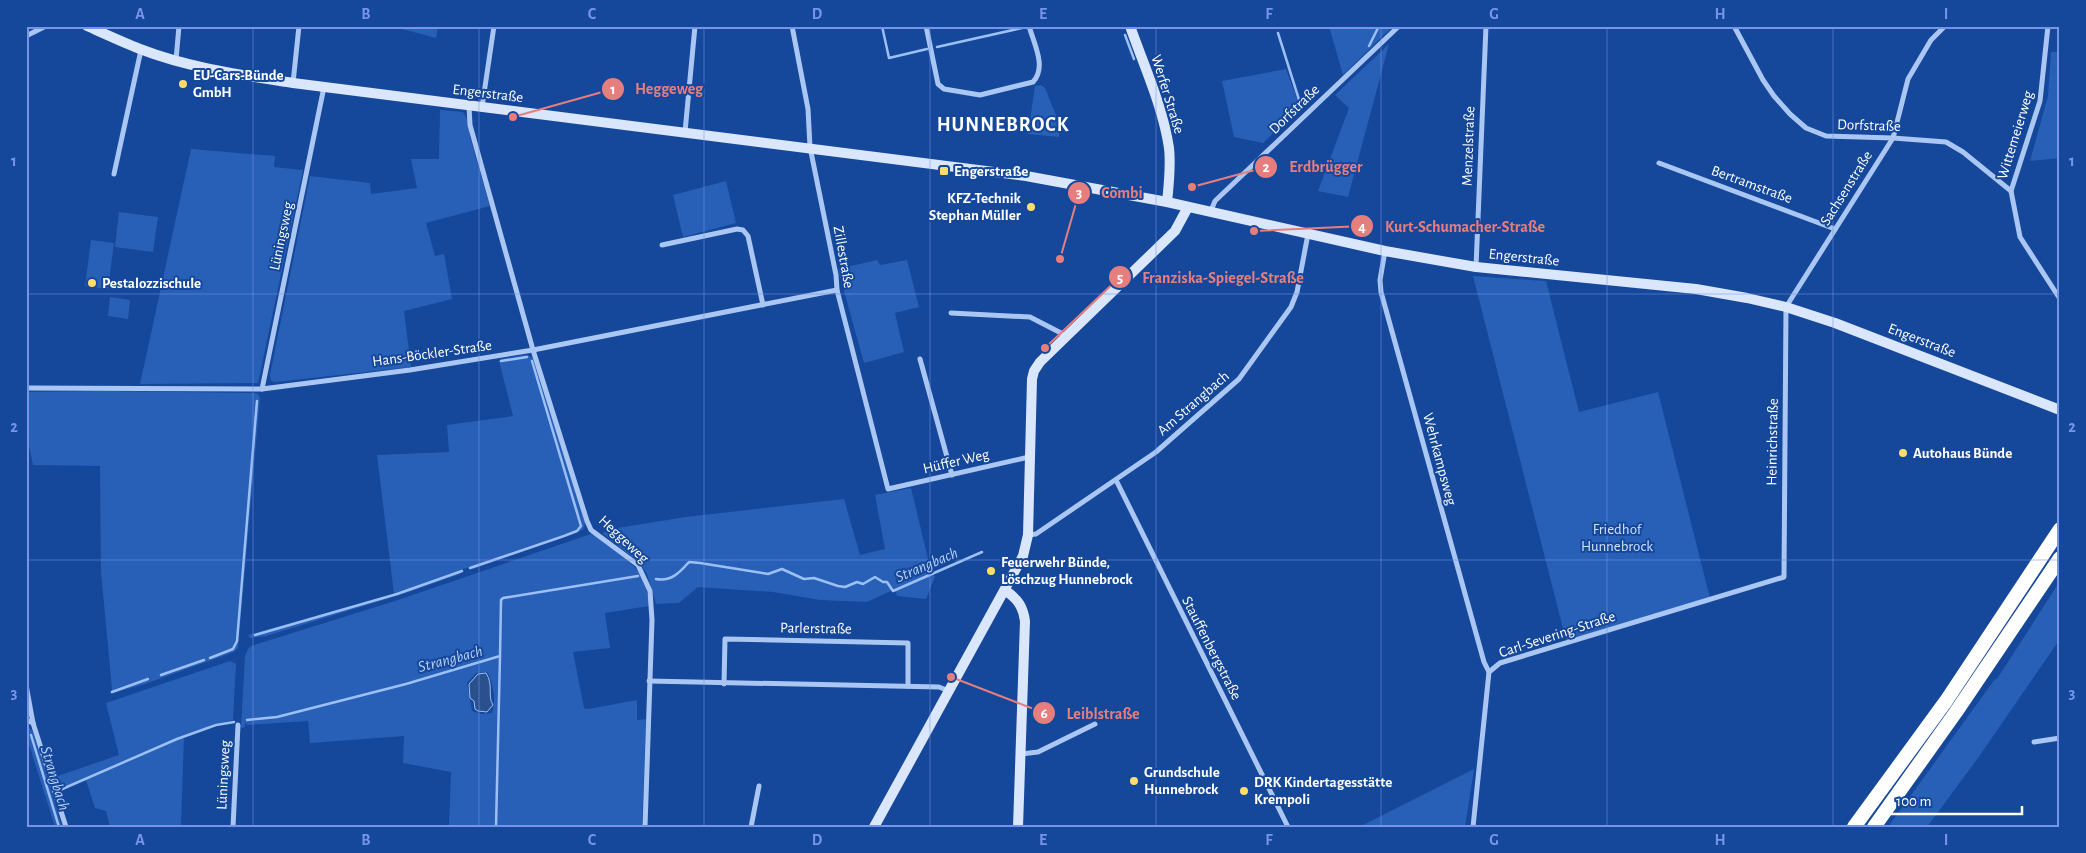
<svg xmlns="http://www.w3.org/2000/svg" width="2086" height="853" font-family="'Alegreya Sans',sans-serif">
<rect width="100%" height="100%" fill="#15479a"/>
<g fill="#2860b8" fill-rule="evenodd">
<polygon points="391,26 438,26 436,38"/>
<polygon points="1329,26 1393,26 1343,75"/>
<polygon points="1389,44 1348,197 1318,191 1349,108 1335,95"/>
<polygon points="2051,52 2060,52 2060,158 2030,161 2048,96"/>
<polygon points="1286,69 1300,107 1263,143 1234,137 1222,81"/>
<polygon points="1041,85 1045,88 1060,125 1059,137 1028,134 1035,86"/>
<polygon points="440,110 463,112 467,119 470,137 490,206 426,223 435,256 444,254 452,299 404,311 411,367 276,382 271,381 270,375 310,176 370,183 371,194 417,188 411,159 439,159"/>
<polygon points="191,149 275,156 274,167 303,170 258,383 140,384"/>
<polygon points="726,181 736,223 683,237 673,195"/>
<polygon points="119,212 158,217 153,252 115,247"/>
<polygon points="91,240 114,243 108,289 85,286"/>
<polygon points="877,260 880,265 907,260 919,307 895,313 904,352 864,363 838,269"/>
<polygon points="1473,276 1546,281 1579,412 1658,392 1711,602 1567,644"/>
<polygon points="110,297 130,300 128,319 108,316"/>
<path d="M524 355C535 355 535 362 538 371L585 523 583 530 473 569 470 567 463 569 460 574 406 593 266 636 250 638 248 635 394 594 377 455 449 452 447 425 513 416 499 361 501 359Z"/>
<polygon points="100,391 254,393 258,394 260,398 238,648 234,652 145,684 109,694 112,689 101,572 100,466 33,465 26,432 26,392"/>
<polygon points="911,488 931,571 935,577 926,599 897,596 895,589 867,602 820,600 773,592 698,587 679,603 656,604 647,574 640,563 602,533 617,528 686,517 844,499 860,555 885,549 875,495"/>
<path d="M591 534C598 536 604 542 610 547 635 565 647 574 649 606L605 613 610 648 573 652 584 708 588 709 637 700V720L646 719 642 827H449L451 772 403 763 404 736 310 743 308 721 248 725 245 723V727L241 728 245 656 248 649 251 646 395 601ZM487 672C494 683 496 701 492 713L482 714 472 711 467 683 476 673Z"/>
<polygon points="2060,581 2060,639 1978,758 1927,827 1888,827 1995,679 1997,679"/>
<polygon points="230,661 236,664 233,720 214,724 177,739 59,790 55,777 119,755 106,703"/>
<polygon points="26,724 33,732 62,827 55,827 26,735"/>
<polygon points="184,737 181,827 110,827 106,811 95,808 86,780"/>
<polygon points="1474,769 1465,827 1359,827"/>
</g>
<path fill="#2b508e" stroke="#9cc0f5" d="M486 673C494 685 487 696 493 705L487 712 478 711 475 709 474 701 470 698 469 684 478 674Z"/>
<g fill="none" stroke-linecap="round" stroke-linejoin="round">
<g stroke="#9cc0f5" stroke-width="2.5">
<polyline points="882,26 889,58 927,49"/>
<polyline points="1122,26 1122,28"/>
<polyline points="1278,33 1301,106"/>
<polyline points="1125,35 1134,59"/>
<polyline points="1369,46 1379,26"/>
<polyline points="937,47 1022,28"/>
<polyline points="501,361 527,357"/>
<polyline points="470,568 564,536 577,531 581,526 532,361"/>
<path d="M656 579C672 582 681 571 689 562L700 563 768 574 782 569 804 579 814 578 838 586 845 587 857 582 863 584 875 577 883 582H887L893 591 982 552"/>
<polyline points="255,635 397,594 462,571"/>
<polyline points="210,658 233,649 237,641 257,401"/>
<polyline points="161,675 204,660"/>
<polyline points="112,692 148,679"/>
<polyline points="247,720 277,717 406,684 500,656 501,600 503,598 638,576"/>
<polyline points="31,735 59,827"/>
<polyline points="60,790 177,739 216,725 234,722"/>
<polyline points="496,827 500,656"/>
</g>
<g stroke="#aac6f2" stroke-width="5">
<polyline points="792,26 808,109 810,147 836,275 837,290 888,489 1029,457"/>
<path d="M926 26 938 84 944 89 980 95 1033 82C1047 67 1034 44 1029 26"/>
<polyline points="1734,26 1763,80 1774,96 1790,114 1806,128 1826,136 1893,138 1946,142 1963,152 2011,191"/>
<polyline points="2048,26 2040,101 2011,191 2020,237 2060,299"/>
<polyline points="26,36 46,26"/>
<polyline points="176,60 179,26"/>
<polyline points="293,83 299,26"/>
<polyline points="469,106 470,125 533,350 587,521 591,530 638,565 650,591 652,620 645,827"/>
<polyline points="482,107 494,26"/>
<polyline points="685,132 695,26"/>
<polyline points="1659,163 1835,229"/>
<polyline points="114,174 141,50"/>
<polyline points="1210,213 1215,201 1399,26"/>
<polyline points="662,245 737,229 743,230 748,236 763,305"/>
<polyline points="1385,251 1380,280 1381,292 1484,662 1489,672"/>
<polyline points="1476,267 1486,26"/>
<polyline points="951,313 1030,317 1061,333 1064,339"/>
<polyline points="920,359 952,475"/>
<polyline points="26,388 262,389 410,370 533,350 837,290"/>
<polyline points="262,389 324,87"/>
<polyline points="1116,480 1288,827"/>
<polyline points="1028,535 1036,534 1156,452 1239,379 1291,307 1297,292 1308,234"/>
<polyline points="649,681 939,687 949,691"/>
<polyline points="724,684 725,639 908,643 908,686"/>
<polyline points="26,685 33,723 66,827"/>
<polyline points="26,720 33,723"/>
<polyline points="2034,742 2060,738"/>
<polyline points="1021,754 1038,752 1095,724"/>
<polyline points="233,827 238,725"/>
<polyline points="751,827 759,786"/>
<polyline points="1473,827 1489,672 1500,663 1784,577 1786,307 1893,138 1908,79 1931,40 1945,26"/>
</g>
<g stroke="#d9e6fc" stroke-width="10">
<path d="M87 26C105 34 122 42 140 49 189 68 242 75 293 83L1026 176 1167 202 1385 251 1476 267 1696 289 1747 298 1786 307 1835 323 2060 410"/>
<path d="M1130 26C1144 66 1163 107 1169 148 1171 166 1169 184 1167 202"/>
<path d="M1006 591C1018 599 1023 607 1025 621L1018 827"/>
<polyline points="874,827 1023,556 1028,535 1032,379 1034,371 1040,362 1175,231 1188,207"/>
</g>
<g stroke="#fff" stroke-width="14">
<polyline points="1854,827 1946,701 2060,529"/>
<polyline points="1874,827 1956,712 2060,558"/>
</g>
</g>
<path fill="none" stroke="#7795e8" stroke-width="1" stroke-opacity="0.55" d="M253 26V827M479 26V827M704 26V827M930 26V827M1156 26V827M1381 26V827M1607 26V827M1833 26V827M26 294H2060M26 560H2060"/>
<g fill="#ffdd6b" stroke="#15479a" stroke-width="2">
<circle cx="183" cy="84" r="5"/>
<rect x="939" y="166" width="10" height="10" rx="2.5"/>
<circle cx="1031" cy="207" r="5"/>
<circle cx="92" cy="283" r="5"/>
<circle cx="1903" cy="453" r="5"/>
<circle cx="991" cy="571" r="5"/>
<circle cx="1134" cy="781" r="5"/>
<circle cx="1244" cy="791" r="5"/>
</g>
<g text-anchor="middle" stroke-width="4" stroke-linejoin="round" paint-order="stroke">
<g font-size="15" font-weight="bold" fill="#fff" stroke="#15479a" text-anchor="start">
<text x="193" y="80">EU-Cars-Bünde<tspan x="193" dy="17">GmbH</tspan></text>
<text x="954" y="176">Engerstraße</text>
<text x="1021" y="203" text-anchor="end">KFZ-Technik<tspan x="1021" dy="17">Stephan Müller</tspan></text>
<text x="102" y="288">Pestalozzischule</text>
<text x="1913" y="458">Autohaus Bünde</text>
<text x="1001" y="567">Feuerwehr Bünde,<tspan x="1001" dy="17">Löschzug Hunnebrock</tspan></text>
<text x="1144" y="777">Grundschule<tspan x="1144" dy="17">Hunnebrock</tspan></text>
<text x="1254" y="787">DRK Kindertagesstätte<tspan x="1254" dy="17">Krempoli</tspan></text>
</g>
<g font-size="15" fill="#fff" stroke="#15479a">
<text transform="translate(488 93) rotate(7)" y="5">Engerstraße</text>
<text transform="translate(1168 94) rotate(73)" y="5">Werfer Straße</text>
<text transform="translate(1294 109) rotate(-44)" y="5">Dorfstraße</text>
<text transform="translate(1869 125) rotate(2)" y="5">Dorfstraße</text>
<text transform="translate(2015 135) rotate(-73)" y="5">Wittemeierweg</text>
<text transform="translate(1468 146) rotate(-88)" y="5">Menzelstraße</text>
<text transform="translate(1752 184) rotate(20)" y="5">Bertramstraße</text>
<text transform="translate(1846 188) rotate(-58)" y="5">Sachsenstraße</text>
<text transform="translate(281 236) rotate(-78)" y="5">Lüningsweg</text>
<text transform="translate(844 257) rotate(80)" y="5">Zillestraße</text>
<text transform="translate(1524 257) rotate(6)" y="5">Engerstraße</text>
<text transform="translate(1922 340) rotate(21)" y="5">Engerstraße</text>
<text transform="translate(432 353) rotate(-8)" y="5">Hans-Böckler-Straße</text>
<text transform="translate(1193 403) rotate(-41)" y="5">Am Strangbach</text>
<text transform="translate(1772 442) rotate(-89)" y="5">Heinrichstraße</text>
<text transform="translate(1440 459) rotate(75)" y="5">Wehrkampsweg</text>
<text transform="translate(956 461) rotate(-13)" y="5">Hüffer Weg</text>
<text transform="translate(624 539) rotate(43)" y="5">Heggeweg</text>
<text transform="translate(816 628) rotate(1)" y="5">Parlerstraße</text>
<text transform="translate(1557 634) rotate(-18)" y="5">Carl-Severing-Straße</text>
<text transform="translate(1212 648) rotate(63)" y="5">Stauffenbergstraße</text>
<text transform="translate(223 775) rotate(-87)" y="5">Lüningsweg</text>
</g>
<g font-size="15" fill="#d1e2fd" stroke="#15479a">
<text x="1617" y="534">Friedhof<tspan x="1617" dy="17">Hunnebrock</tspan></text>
</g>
<g font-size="16" font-style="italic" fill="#b6d1f9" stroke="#15479a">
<text transform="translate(926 564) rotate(-23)" y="6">Strangbach</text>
<text transform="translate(450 658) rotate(-15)" y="6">Strangbach</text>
<text transform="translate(56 778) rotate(73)" y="6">Strangbach</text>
</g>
<g font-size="20" font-weight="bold" letter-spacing="1" fill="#fff" stroke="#15479a">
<text x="1003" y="131">HUNNEBROCK</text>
</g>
</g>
<path fill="none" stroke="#e67e7e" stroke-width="2" d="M513 117L613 89M1192 187L1266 167M1060 259L1079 193M1254 231L1362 226M1045 348L1120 277M951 677L1044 713"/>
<g fill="#e67e7e" stroke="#15479a" stroke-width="2">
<circle cx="513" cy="117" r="5"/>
<circle cx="1192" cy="187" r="5"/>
<circle cx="1060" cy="259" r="5"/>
<circle cx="1254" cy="231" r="5"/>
<circle cx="1045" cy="348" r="5"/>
<circle cx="951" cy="677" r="5"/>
<circle cx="613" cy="89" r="12"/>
<circle cx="1266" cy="167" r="12"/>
<circle cx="1079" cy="193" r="12"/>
<circle cx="1362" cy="226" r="12"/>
<circle cx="1120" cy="277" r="12"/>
<circle cx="1044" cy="713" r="12"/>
</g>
<g font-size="15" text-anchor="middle" font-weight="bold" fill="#fff">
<text x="613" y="94">1</text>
<text x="1266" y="172">2</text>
<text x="1079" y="198">3</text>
<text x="1362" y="232">4</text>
<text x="1120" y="283">5</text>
<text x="1044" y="718">6</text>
</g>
<g font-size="16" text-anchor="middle" font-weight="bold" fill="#e67e7e" stroke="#15479a" stroke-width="4" stroke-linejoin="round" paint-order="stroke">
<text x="669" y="94">Heggeweg</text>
<text x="1326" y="172">Erdbrügger</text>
<text x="1122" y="198">Combi</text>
<text x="1465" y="232">Kurt-Schumacher-Straße</text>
<text x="1223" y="283">Franziska-Spiegel-Straße</text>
<text x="1103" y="719">Leiblstraße</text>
</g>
<rect width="2086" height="853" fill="none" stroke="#15479a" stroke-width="55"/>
<path d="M1888 806v8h134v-8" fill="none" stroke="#ffffff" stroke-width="2.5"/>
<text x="1896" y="806" font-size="15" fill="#ffffff" stroke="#15479a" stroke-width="4" paint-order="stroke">100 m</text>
<rect x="28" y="28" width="2030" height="798" fill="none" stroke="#7795e8" stroke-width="2"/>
<g font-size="16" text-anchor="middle" font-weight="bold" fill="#7795e8">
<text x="140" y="19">A</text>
<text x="366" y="19">B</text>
<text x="592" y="19">C</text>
<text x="817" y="19">D</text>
<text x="1043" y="19">E</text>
<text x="1269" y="19">F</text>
<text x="1494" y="19">G</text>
<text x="1720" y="19">H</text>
<text x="1946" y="19">I</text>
<text x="14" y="166">1</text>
<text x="2072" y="166">1</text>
<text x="14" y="432">2</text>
<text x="2072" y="432">2</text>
<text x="14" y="698">3</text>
<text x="2072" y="698">3</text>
<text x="140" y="845">A</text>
<text x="366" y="845">B</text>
<text x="592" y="845">C</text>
<text x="817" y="845">D</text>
<text x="1043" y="845">E</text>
<text x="1269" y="845">F</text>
<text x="1494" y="845">G</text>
<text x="1720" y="845">H</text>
<text x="1946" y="845">I</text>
</g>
</svg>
